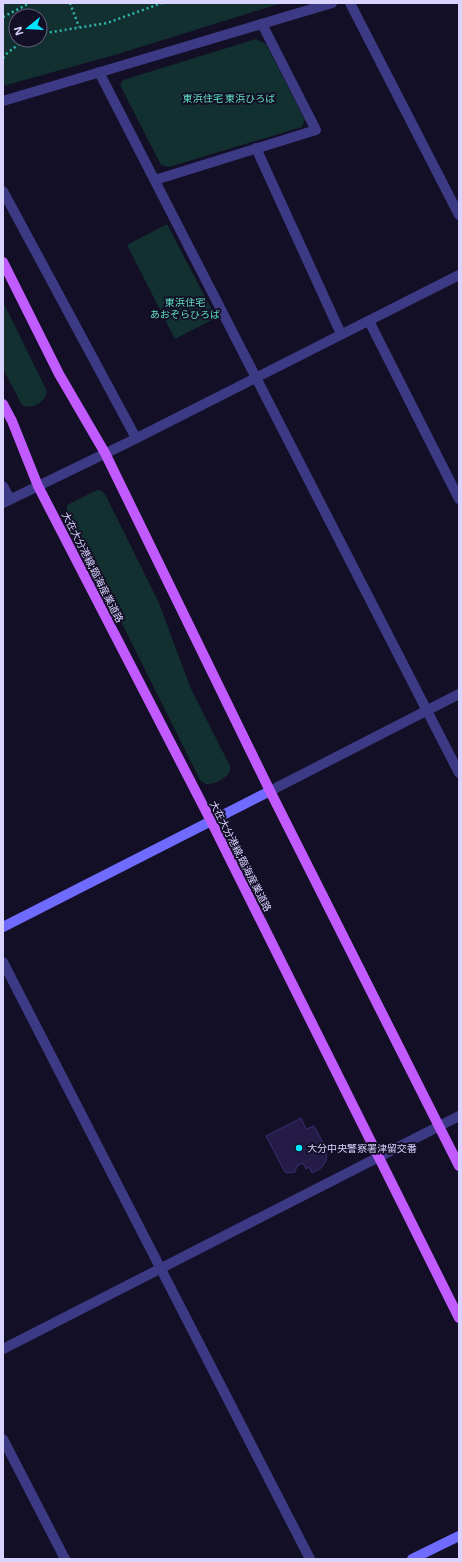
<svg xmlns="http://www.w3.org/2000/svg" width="462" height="1562" font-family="'Noto Sans','Noto Sans JP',sans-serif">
<rect width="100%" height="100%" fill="#130f26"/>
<g fill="#12302f" fill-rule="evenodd">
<path d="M3 3H282L118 54 3 86ZM16 16H40V40H16Z"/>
<polygon points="256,39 266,44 305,120 302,127 169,167 161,165 120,85 123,80"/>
<polygon points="167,224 216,318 175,339 127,245"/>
<path d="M3 302 47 391C46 402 32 410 22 405L3 369Z"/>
<path d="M100 490 105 494 159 603 191 689 230 766C232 776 218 783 209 784 206 785 203 782 200 780L67 513V505L95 491Z"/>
</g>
<polygon fill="#241b47" stroke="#3b2d73" points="301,1118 306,1129 314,1126 327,1150 326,1161 321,1168 312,1173 309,1167 306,1169 303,1163 297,1166 295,1172 287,1173 285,1172 266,1136"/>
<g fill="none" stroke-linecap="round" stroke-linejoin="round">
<g stroke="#2fb8b0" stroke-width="2.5" stroke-dasharray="2 3" stroke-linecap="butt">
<polyline points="70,3 79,27"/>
<polyline points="3,17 30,3"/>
<polyline points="40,34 107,23 162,3"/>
<polyline points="3,58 5,55 24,40"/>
</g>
<g stroke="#3d3a85" stroke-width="10">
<polyline points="350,3 459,215"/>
<polyline points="99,72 459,773"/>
<polyline points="3,101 332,3"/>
<polyline points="256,148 341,334"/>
<polyline points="155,180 316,130 262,24"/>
<polyline points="3,191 136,438"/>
<polyline points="369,321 459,499"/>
<polyline points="3,486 10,499"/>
<polyline points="3,503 129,442 459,275"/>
<polyline points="270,791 459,694"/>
<polyline points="3,962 310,1559"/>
<polyline points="3,1349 459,1116"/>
<polyline points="3,1439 65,1559"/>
</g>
<g stroke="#6f6bff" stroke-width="10">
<polyline points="3,927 270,791"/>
<polyline points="412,1559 459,1536"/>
</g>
<g stroke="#c25bff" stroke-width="10">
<polyline points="3,262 59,374 105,453 270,791 459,1166"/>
<polyline points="3,404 12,421 38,486 211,821 459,1318"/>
</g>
</g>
<circle fill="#00e5ff" stroke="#130f26" stroke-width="1.5" cx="299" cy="1148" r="4"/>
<g text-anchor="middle" stroke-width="4" stroke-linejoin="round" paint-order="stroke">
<g font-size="10" fill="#5fe0c0" stroke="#130f26">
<text x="229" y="102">東浜住宅 東浜ひろば</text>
<text x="185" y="306">東浜住宅<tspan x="185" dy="12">あおぞらひろば</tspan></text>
</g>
<g font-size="10" fill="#d9d4ff" stroke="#130f26">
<text transform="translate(93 567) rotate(63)" y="4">大在大分港線;臨海産業道路</text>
<text transform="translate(241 856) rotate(63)" y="4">大在大分港線;臨海産業道路</text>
</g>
<g font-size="10" fill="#d9d4ff" stroke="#130f26" text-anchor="start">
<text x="307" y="1152">大分中央警察署津留交番</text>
</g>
</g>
<rect width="462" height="1562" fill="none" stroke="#d9d4ff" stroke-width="8"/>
<g transform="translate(28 28) rotate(252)"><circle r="19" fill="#130f26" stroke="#625e7d"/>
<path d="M0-3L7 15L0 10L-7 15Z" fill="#00e5ff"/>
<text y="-6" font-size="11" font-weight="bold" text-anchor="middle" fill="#d9d4ff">N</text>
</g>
</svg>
